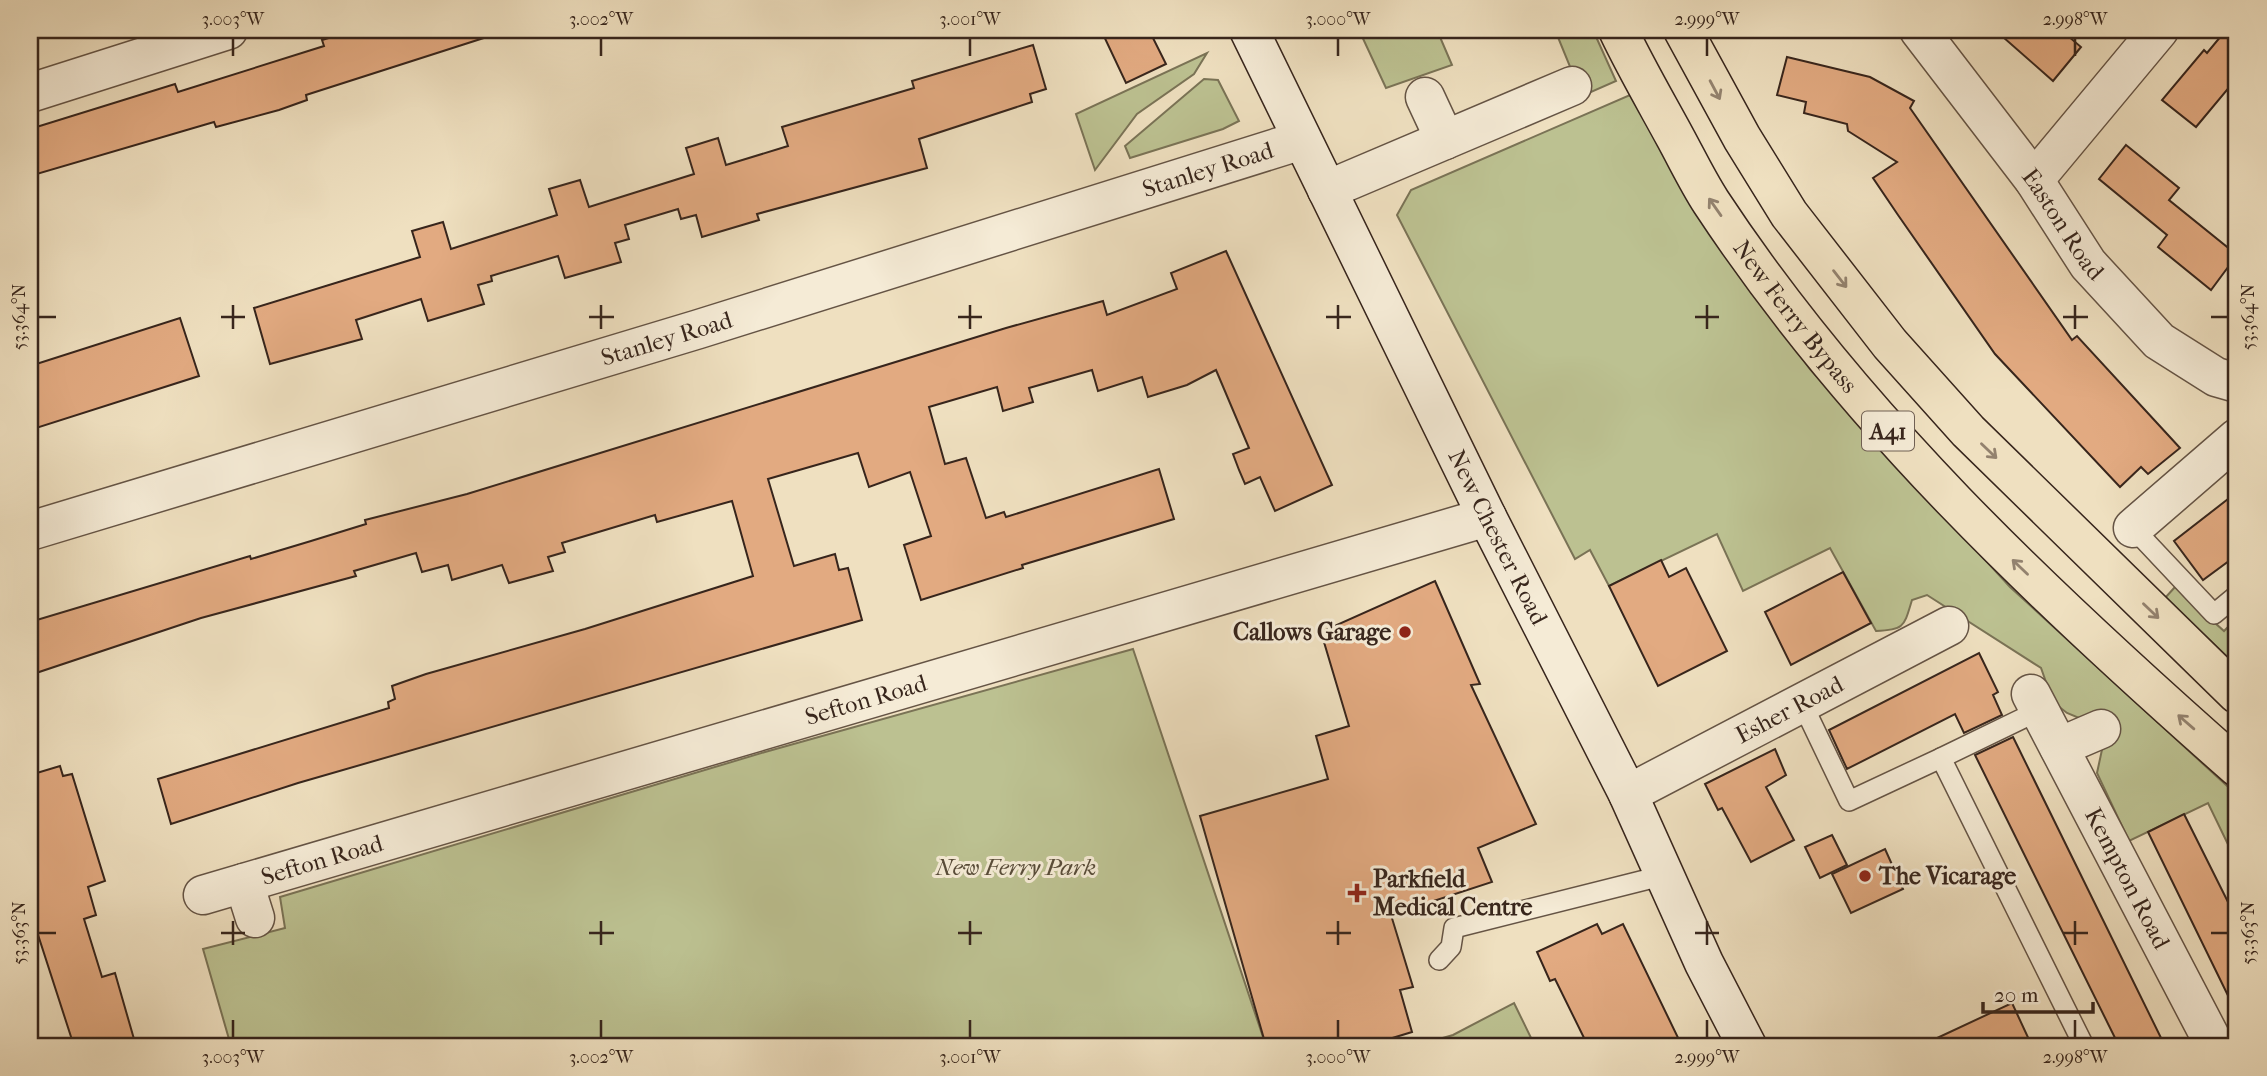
<svg xmlns="http://www.w3.org/2000/svg" width="2267" height="1076" font-family="'IM FELL French Canon',serif">
<rect width="100%" height="100%" fill="#efe0c0"/>
<filter id="stains"><feTurbulence type="fractalNoise" baseFrequency=".00286" numOctaves="4"/><feColorMatrix values="0 0 0 0 .2 0 0 0 0 .09 0 0 0 0 .02 0 0 0 .5 -.17"/></filter>
<radialGradient id="worn" r=".72"><stop offset=".6" stop-color="#630" stop-opacity="0"/><stop offset="1" stop-color="#630" stop-opacity=".3"/></radialGradient>
<g fill="#bcc191" stroke="#7a7356" stroke-width="2">
<polygon points="1359,30 1437,30 1452,65 1386,88"/>
<polygon points="1555,30 1593,30 1616,81 1582,96"/>
<polygon points="1207,53 1194,74 1137,114 1095,170 1076,114"/>
<polygon points="1204,79 1218,80 1239,121 1223,129 1130,158 1125,146"/>
<path d="M1630 95 1704 220 1810 369 2010 587 2237 795V863L2208 803 2129 841 2097 773 2103 745 2100 714 2079 718 2067 713 2053 702 2041 668 1927 595 1912 600C1904 626 1905 630 1876 631L1830 548 1743 591 1717 534 1609 586 1590 550 1575 559 1397 215 1411 190Z"/>
<polygon points="2175,587 2224,631 2237,618 2237,666 2165,598"/>
<polygon points="1133,649 1266,1046 231,1046 203,949 285,928 280,897 765,752"/>
<polygon points="1514,1003 1535,1046 1415,1046 1453,1035"/>
</g>
<g fill="#e2aa81" stroke="#37251c" stroke-width="2">
<polygon points="355,30 489,30 490,36 306,95 307,100 279,110 216,127 214,122 30,176 30,129 175,84 178,92 324,46 322,40"/>
<polygon points="1101,30 1149,30 1166,64 1126,83"/>
<polygon points="1995,30 2061,30 2081,47 2053,81"/>
<polygon points="2226,30 2237,30 2237,78 2196,127 2162,100 2204,50 2207,53"/>
<polygon points="1033,45 1046,89 1030,94 1032,102 919,139 927,168 757,214 759,220 702,237 696,215 681,219 678,209 625,225 629,239 615,243 621,262 565,278 558,256 491,276 492,281 478,285 484,304 428,321 421,299 356,320 362,339 270,364 254,308 420,257 412,231 443,222 451,249 557,215 549,189 580,180 589,207 694,174 686,148 718,138 726,165 788,146 782,127 914,88 912,81"/>
<polygon points="1787,57 1870,77 1914,101 1910,108 2072,340 2077,336 2180,448 2148,474 2141,467 2120,487 1995,354 1898,215 1873,178 1897,162 1848,131 1847,124 1804,113 1806,102 1777,95"/>
<polygon points="2126,145 2179,188 2169,200 2237,255 2211,290 2158,247 2167,235 2099,179"/>
<polygon points="1226,251 1332,485 1275,511 1260,477 1245,484 1239,470 1233,454 1249,448 1216,370 1187,385 1148,397 1142,377 1098,391 1092,370 1029,388 1033,402 1003,411 997,387 929,407 945,464 966,458 986,518 1004,512 1006,517 1159,469 1174,519 1022,565 1023,568 921,600 904,545 931,536 910,472 869,487 858,453 768,479 794,566 835,554 839,570 848,568 862,620 298,783 171,824 158,779 389,708 388,702 395,699 392,686 426,674 585,629 753,576 732,501 657,522 655,515 562,543 565,552 548,557 553,571 509,583 502,565 452,580 448,565 422,572 416,553 354,571 356,576 201,618 30,675 30,622 250,556 251,559 311,541 366,524 365,520 467,494 1006,328 1103,301 1107,315 1177,289 1171,273"/>
<polygon points="180,318 199,376 30,430 30,366"/>
<polygon points="2237,492 2237,555 2203,580 2174,541"/>
<polygon points="1661,560 1669,577 1686,568 1727,651 1658,686 1609,586"/>
<polygon points="1843,572 1871,623 1791,665 1765,612"/>
<polygon points="1435,581 1480,684 1471,685 1536,824 1478,848 1492,882 1391,915 1413,987 1400,990 1412,1032 1366,1046 1266,1046 1200,816 1328,779 1316,736 1349,726 1321,632"/>
<polygon points="1979,653 1998,692 1993,695 2002,715 1964,733 1955,714 1847,769 1829,730"/>
<polygon points="2013,737 2102,918 2165,1046 2119,1046 1975,755"/>
<polygon points="1775,749 1786,775 1766,787 1794,840 1751,862 1722,808 1718,810 1705,784"/>
<polygon points="60,766 63,776 72,774 105,881 88,887 96,915 84,919 102,977 115,973 136,1046 74,1046 30,910 30,775"/>
<polygon points="2184,814 2237,920 2237,1014 2148,832"/>
<polygon points="1832,835 1847,865 1820,878 1805,847"/>
<polygon points="1885,849 1903,889 1851,913 1832,874"/>
<polygon points="1597,924 1602,934 1623,924 1682,1046 1588,1046 1555,979 1550,981 1537,952"/>
<polygon points="2012,1003 2032,1046 1920,1046"/>
</g>
<g fill="none" stroke-linecap="round" stroke-linejoin="round">
<defs>
<g id="service">
<polyline points="2133,528 2214,614 2237,595"/>
<polyline points="1802,703 1849,801 1941,758 2084,1046"/>
<polyline points="1941,758 2040,710"/>
<polyline points="1439,960 1451,947 1454,928 1665,875"/>
</g>
<g id="minor">
<path id="s1" d="M1919 30 2034 180 2088 264 2159 341 2216 377 2237 383"/>
<polyline points="30,93 228,30"/>
<polyline points="1425,97 1445,140"/>
<polyline points="2034,180 2159,30"/>
<polyline points="1327,190 1572,86"/>
<polyline points="2133,528 2237,438"/>
<path id="s2" d="M30 531 699 329 1302 140"/>
<path id="s3" d="M2031 694 2215 1046"/>
<polyline points="2059,747 2101,729"/>
<path id="s4" d="M1628 794 1949 626"/>
<polyline points="244,883 255,918"/>
<path id="s5" d="M203 895 1487 517"/>
</g>
<g id="secondary">
<path id="s6" d="M1249 30 1487 517 1628 794 1704 963 1747 1046"/>
</g>
<g id="trunk">
<path id="s7" d="M1618 30C1635 66 1656 102 1675 137 1687 159 1698 182 1711 202 1854 419 2044 597 2237 767"/>
<polyline points="1683,30 1742,138 1789,214 1890,344 1968,431 2237,694"/>
</g>
</defs>
<use href="#service" stroke="#655445" stroke-width="22"/>
<use href="#minor" stroke="#655445" stroke-width="41"/>
<use href="#secondary" stroke="#37251c" stroke-width="41"/>
<use href="#trunk" stroke="#37251c" stroke-width="41"/>
<use href="#service" stroke="#f5ebd6" stroke-width="19"/>
<use href="#minor" stroke="#f5ebd6" stroke-width="38"/>
<use href="#secondary" stroke="#f5ebd6" stroke-width="38"/>
<use href="#trunk" stroke="#efe0c0" stroke-width="38"/>
</g>
<defs><path id="oneway-shaft" d="M-6 0H5M1.5-3L5.5 0L1.5 3" fill="none" stroke-width="1.6" stroke-linecap="round" stroke-linejoin="round" transform="scale(1.75)"/></defs>
<g stroke="#93826e">
<use href="#oneway-shaft" transform="translate(1715 90) rotate(62)"/>
<use href="#oneway-shaft" transform="translate(1715 207) rotate(-125)"/>
<use href="#oneway-shaft" transform="translate(1840 279) rotate(52)"/>
<use href="#oneway-shaft" transform="translate(1989 451) rotate(44)"/>
<use href="#oneway-shaft" transform="translate(2020 567) rotate(-136)"/>
<use href="#oneway-shaft" transform="translate(2151 611) rotate(44)"/>
<use href="#oneway-shaft" transform="translate(2186 722) rotate(-139)"/>
</g>
<path fill="none" stroke="#37251c" stroke-width="2.5" d="M233 38V56M601 38V56M970 38V56M1338 38V56M1707 38V56M2075 38V56M233 305V329M601 305V329M970 305V329M1338 305V329M1707 305V329M2075 305V329M38 317H56M221 317H245M589 317H614M958 317H982M1326 317H1351M1695 317H1719M2063 317H2088M2211 317H2228M233 921V945M601 921V945M970 921V945M1338 921V945M1707 921V945M2075 921V945M38 933H56M221 933H245M589 933H614M958 933H982M1326 933H1351M1695 933H1719M2063 933H2088M2211 933H2228M233 1020V1038M601 1020V1038M970 1020V1038M1338 1020V1038M1707 1020V1038M2075 1020V1038"/>
<g fill="#8f2418" stroke="#f5ebd6" stroke-width="2.5">
<circle cx="1405" cy="632" r="7"/>
<circle cx="1865" cy="876" r="7"/>
<path d="M1353.5 882.5h7v7h7v7h-7v7h-7v-7h-7v-7h7z"/>
</g>
<g text-anchor="middle" stroke-width="6" stroke-linejoin="round" paint-order="stroke">
<rect fill="#f5ebd6" stroke="#706054" stroke-width="2" x="1862" y="411.5" width="52" height="39" rx="5"/>
<g font-size="23" font-weight="bold" fill="#37251c">
<text x="1888" y="439">A41</text>
</g>
<g font-size="24" fill="#37251c" stroke="#f5ebd6">
<text dy="8" stroke="none"><textPath href="#s2" startOffset="1232">Stanley Road</textPath></text>
<text dy="8" stroke="none"><textPath href="#s1" startOffset="242">Easton Road</textPath></text>
<text dy="8" stroke="none"><textPath href="#s7" startOffset="338">New Ferry Bypass</textPath></text>
<text dy="8" stroke="none"><textPath href="#s2" startOffset="665">Stanley Road</textPath></text>
<text dy="8" stroke="none"><textPath href="#s6" startOffset="565">New Chester Road</textPath></text>
<text dy="8" stroke="none"><textPath href="#s5" startOffset="691">Sefton Road</textPath></text>
<text dy="8" stroke="none"><textPath href="#s4" startOffset="182">Esher Road</textPath></text>
<text dy="8" stroke="none"><textPath href="#s5" startOffset="124">Sefton Road</textPath></text>
<text dy="8" stroke="none"><textPath href="#s3" startOffset="208">Kempton Road</textPath></text>
</g>
<g font-size="24" font-weight="bold" fill="#37251c" stroke="#f5ebd6" text-anchor="start">
<text x="1391" y="640" text-anchor="end">Callows Garage</text>
<text x="1879" y="884">The Vicarage</text>
<text x="1373" y="887">Parkfield<tspan x="1373" dy="28">Medical Centre</tspan></text>
</g>
<g font-size="24" font-style="italic" fill="#584c39" stroke="#f5ebd6">
<text x="1016" y="875">New Ferry Park</text>
</g>
</g>
<rect width="2267" height="1076" fill="none" stroke="#efe0c0" stroke-width="77"/>
<path d="M1983 1002v10h110v-10" fill="none" stroke="#37251c" stroke-width="3.5"/>
<text x="1994" y="1002" font-size="21" fill="#37251c" stroke="#f5ebd6" stroke-width="5" paint-order="stroke">20 m</text>
<rect x="38" y="38" width="2190" height="1000" fill="none" stroke="#37251c" stroke-width="2.5"/>
<g font-size="18" text-anchor="middle" fill="#37251c">
<text x="233" y="25">3.003°W</text>
<text x="601" y="25">3.002°W</text>
<text x="970" y="25">3.001°W</text>
<text x="1338" y="25">3.000°W</text>
<text x="1707" y="25">2.999°W</text>
<text x="2075" y="25">2.998°W</text>
<text transform="translate(19 317) rotate(-90)" y="6">53.364°N</text>
<text transform="translate(2248 317) rotate(-90)" y="6">53.364°N</text>
<text transform="translate(19 933) rotate(-90)" y="6">53.363°N</text>
<text transform="translate(2248 933) rotate(-90)" y="6">53.363°N</text>
<text x="233" y="1063">3.003°W</text>
<text x="601" y="1063">3.002°W</text>
<text x="970" y="1063">3.001°W</text>
<text x="1338" y="1063">3.000°W</text>
<text x="1707" y="1063">2.999°W</text>
<text x="2075" y="1063">2.998°W</text>
</g>
<rect width="100%" height="100%" filter="url(#stains)"/>
<rect width="100%" height="100%" fill="url(#worn)"/>
</svg>
